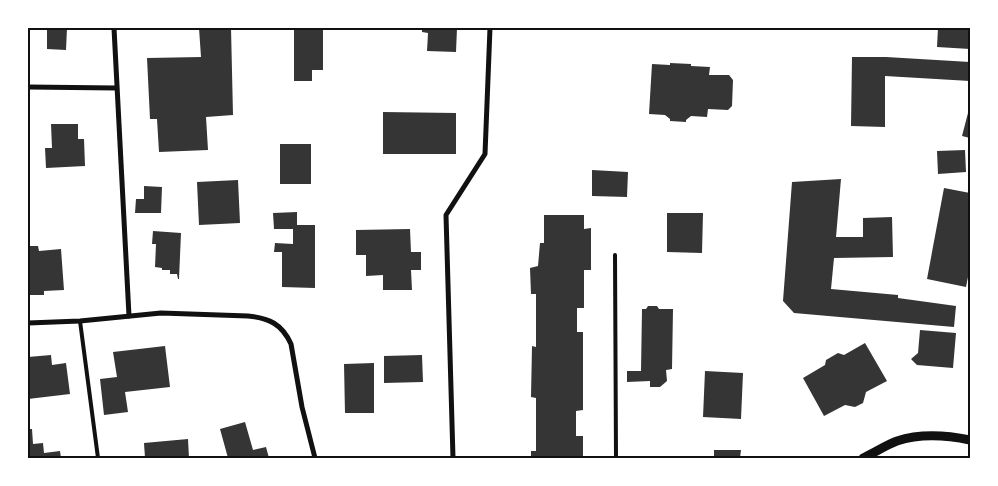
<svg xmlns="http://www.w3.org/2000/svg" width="998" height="486" font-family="Karla,sans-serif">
<rect width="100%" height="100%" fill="#fff"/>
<g fill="#353535">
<polygon points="47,28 67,28 66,50 47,49"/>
<polygon points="199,28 231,28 233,115 206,117 208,150 159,152 157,119 150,119 147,58 201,57"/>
<polygon points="294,28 323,28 323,70 312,70 312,81 294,81"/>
<polygon points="422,28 457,28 456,52 427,51 428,33 422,32"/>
<polygon points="938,28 970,28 970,49 937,47"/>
<polygon points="852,57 886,57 970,62 970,81 885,76 885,127 851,126"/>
<polygon points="670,63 691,64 691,66 710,67 709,75 729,75 733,80 732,106 728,110 708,109 707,117 691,116 686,120 686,122 670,121 670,119 665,115 649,114 652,64 670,65"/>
<polygon points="383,112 456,113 456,154 383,154"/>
<polygon points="968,113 970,113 970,138 962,136"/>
<polygon points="51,124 78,124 78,139 84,139 85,166 46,168 45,148 52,148"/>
<rect x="280" y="144" width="31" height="40"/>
<polygon points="965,150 966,172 938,174 937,151"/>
<polygon points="592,170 628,172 627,197 592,196"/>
<polygon points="841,179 836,237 863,237 863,218 892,217 893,257 834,258 831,289 898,295 898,298 956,306 954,327 794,313 783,301 792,182"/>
<polygon points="238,180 240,223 199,225 197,182"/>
<polygon points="144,186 162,187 161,213 135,213 136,199 144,199"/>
<polygon points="944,188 970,193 970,267 966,287 927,279"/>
<polygon points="297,212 297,225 315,225 315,288 282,287 282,252 274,252 275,243 293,244 293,229 274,229 273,213"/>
<polygon points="667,213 703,213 702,253 667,252"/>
<polygon points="544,215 584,215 584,229 591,228 591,270 584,270 584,308 577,308 577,332 583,332 583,410 576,411 576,436 583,436 583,458 531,458 531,451 536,451 536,398 531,397 532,346 536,347 536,294 531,294 530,268 538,266 540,243 544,243"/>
<polygon points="410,229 411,252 421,252 421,270 411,270 412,290 383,290 383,275 366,276 366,255 356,255 356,230"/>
<polygon points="153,231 181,233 179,279 178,279 177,274 170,274 170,270 162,270 162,268 155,267 156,244 152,244"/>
<polygon points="28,246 38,246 39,251 61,249 64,290 44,291 44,295 30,295 30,290 28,290"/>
<polygon points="648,306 657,306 659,309 673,309 672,369 666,370 667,381 660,387 650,387 650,381 627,382 627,371 641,371 642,309 646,309"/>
<polygon points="920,330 956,333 953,368 917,365 911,359 918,353"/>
<polygon points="865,343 887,381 866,392 863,403 855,407 845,405 824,416 803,378 825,365 826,360 838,353 844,355"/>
<polygon points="165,346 170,387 125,392 128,412 104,415 100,379 117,377 113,352"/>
<polygon points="51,355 52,365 66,363 70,394 28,399 28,357"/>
<polygon points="422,355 423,382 384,383 384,356"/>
<polygon points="374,363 374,413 345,413 344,364"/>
<polygon points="705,371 743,373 741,419 703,417"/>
<polygon points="245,422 253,450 266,447 269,458 228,458 220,429"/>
<polygon points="28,429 32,429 33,444 43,443 44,453 60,451 61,458 28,458"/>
<polygon points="188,439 189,458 145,458 144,443"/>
<polygon points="714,450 741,450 740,458 714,458"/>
</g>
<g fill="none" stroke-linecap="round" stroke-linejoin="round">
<g stroke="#111" stroke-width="4">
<polyline points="615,255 616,458"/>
<polyline points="80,321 98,458"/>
</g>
<g stroke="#111" stroke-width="5">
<polyline points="114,28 129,316"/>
<polyline points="28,87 116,88"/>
<path d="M28 323 80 321 161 313 248 316C269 318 282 324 291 344L302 407 315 458"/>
<polyline points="453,458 446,215 485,154 490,28"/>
</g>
<path stroke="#111" stroke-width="9" d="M863 458C874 453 886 445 897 441 921 433 946 435 970 440"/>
</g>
<rect width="998" height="486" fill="none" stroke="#ffffff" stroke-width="58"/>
<rect x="29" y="29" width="940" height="428" fill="none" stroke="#111" stroke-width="2"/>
</svg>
